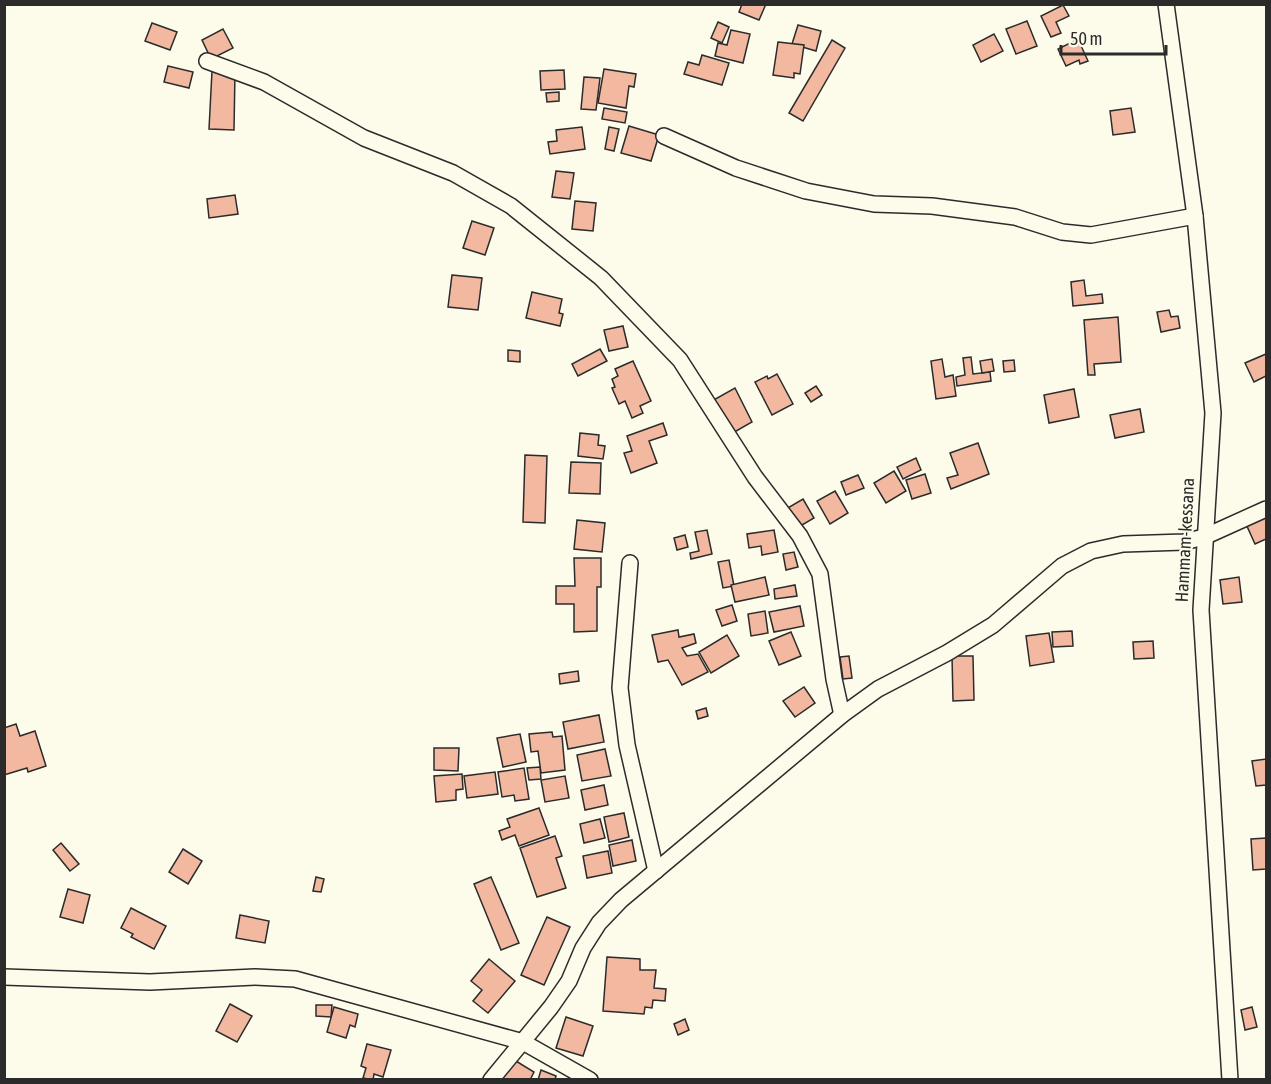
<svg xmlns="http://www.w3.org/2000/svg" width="1271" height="1084" font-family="'Asap Condensed',sans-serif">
<rect width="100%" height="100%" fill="#fdfbea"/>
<g fill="#f2b8a0" stroke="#2b2b2b" stroke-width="1.5">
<polygon points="742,4 766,4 759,20 739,12"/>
<polygon points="1063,5 1069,16 1056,22 1061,33 1051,37 1041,16"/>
<polygon points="1027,21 1037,46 1016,54 1006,29"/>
<polygon points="718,22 729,27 722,43 711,38"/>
<polygon points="152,23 177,32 170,50 145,41"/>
<polygon points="798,25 821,31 816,51 792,44"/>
<polygon points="223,29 233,48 211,59 202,40"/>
<polygon points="731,30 750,34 743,63 715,56 718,43 727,45"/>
<polygon points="994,34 1003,51 981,62 973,45"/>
<polygon points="1078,39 1088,61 1080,64 1079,60 1066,66 1058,49"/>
<polygon points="832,40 845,48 803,121 789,113"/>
<polygon points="778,42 804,45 800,74 794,73 794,78 773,75"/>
<polygon points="702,55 729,63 722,85 684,74 688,62 699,65"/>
<polygon points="168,66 193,72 189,88 164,82"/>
<polygon points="604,69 636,74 634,87 629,86 626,108 598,103"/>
<polygon points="564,70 565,89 541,90 540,71"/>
<polygon points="212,71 235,72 234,130 209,129"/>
<polygon points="584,77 600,78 596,110 581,109"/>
<polygon points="559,92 559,101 547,102 546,93"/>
<polygon points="604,108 627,112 625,123 602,119"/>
<polygon points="1131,108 1135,132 1113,135 1110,111"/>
<polygon points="629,126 659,135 651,161 621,153"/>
<polygon points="582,127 585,149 550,154 548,142 557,141 556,130"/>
<polygon points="609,127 619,129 614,151 605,149"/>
<polygon points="556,171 574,173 570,199 552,197"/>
<polygon points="235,195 238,214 209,218 207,199"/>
<polygon points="575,201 596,203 593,231 572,229"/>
<polygon points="472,221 494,228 485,255 463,248"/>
<polygon points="452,275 482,278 478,310 448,307"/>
<polygon points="1084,280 1086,296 1102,294 1103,303 1073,306 1071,282"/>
<polygon points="532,292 562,299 559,313 563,314 560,326 526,318"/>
<polygon points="1169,310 1171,317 1178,316 1180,328 1161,332 1157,312"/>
<polygon points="1118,317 1121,362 1094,364 1095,375 1088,375 1084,320"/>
<polygon points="623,326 628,347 609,351 604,330"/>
<polygon points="600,349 607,361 578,376 572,364"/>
<polygon points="508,350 520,351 520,362 508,361"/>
<polygon points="1266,354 1266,376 1254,382 1245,363"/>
<polygon points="971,357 973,374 990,372 991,381 957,386 956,377 965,375 963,358"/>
<polygon points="942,359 945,377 953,375 956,396 936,399 931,361"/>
<polygon points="992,359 994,371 982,373 980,361"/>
<polygon points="1014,360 1015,371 1004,372 1003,361"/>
<polygon points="633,361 651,401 640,406 643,413 632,418 625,401 619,404 612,388 615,387 612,379 618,376 615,369"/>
<polygon points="777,374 793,404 772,415 755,382 767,376 768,379"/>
<polygon points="816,386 822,395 811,402 805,393"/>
<polygon points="735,388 752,422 731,434 710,402"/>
<polygon points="1074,389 1079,417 1049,423 1044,395"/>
<polygon points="1140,409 1144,432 1115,438 1110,415"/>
<polygon points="663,423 667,435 649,441 657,463 631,473 624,453 632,451 627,436"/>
<polygon points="580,433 599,435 598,445 605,446 603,459 578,456"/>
<polygon points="978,443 989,474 951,489 947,478 958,475 950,453"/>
<polygon points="525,455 547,456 545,523 523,522"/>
<polygon points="916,458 921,470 903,479 897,467"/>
<polygon points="571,462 601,463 600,494 569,493"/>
<polygon points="894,471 906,491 886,503 874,483"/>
<polygon points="925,474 931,493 912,499 906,480"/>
<polygon points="858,475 864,488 846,495 841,482"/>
<polygon points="835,491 848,513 830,524 817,501"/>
<polygon points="803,499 814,518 797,528 786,509"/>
<polygon points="1266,514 1266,539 1255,544 1246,524"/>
<polygon points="577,520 605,523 602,552 574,549"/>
<polygon points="707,530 712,554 691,559 690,553 699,551 695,532"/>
<polygon points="774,530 778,552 762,555 761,546 749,548 747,534"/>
<polygon points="685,535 688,547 677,550 674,538"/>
<polygon points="794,552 798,567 786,570 783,554"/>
<polygon points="574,558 601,558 601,587 597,587 597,631 574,632 574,604 556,604 556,586 575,586"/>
<polygon points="729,560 734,586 723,588 718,562"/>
<polygon points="765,577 769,595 735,602 731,585"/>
<polygon points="1239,577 1242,602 1223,604 1220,580"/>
<polygon points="795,585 797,596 775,599 774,589"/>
<polygon points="732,605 737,621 722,626 716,610"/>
<polygon points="800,606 804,626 774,632 769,612"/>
<polygon points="765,611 768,633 751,636 748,614"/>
<polygon points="678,630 679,637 694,634 696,643 682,648 687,656 698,654 708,672 682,685 668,660 658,662 652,635"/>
<polygon points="1072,631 1073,646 1053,647 1052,632"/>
<polygon points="791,632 801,656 779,665 769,641"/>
<polygon points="1049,633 1054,662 1030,666 1026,636"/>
<polygon points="727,635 739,656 711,673 699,652"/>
<polygon points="1153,641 1154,658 1134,659 1133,642"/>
<polygon points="849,656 852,678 843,679 840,657"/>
<polygon points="952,656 973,656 974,700 953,701"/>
<polygon points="578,671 579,681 560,684 559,674"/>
<polygon points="804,687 815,703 795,717 783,701"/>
<polygon points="706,708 708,716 698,719 696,711"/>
<polygon points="599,715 604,742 568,749 563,722"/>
<polygon points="16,724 20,736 35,731 46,766 28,772 27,768 4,775 4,728"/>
<polygon points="552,732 553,737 562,736 565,770 541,773 538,751 531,752 529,734"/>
<polygon points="520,734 526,762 503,767 497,738"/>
<polygon points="434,748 459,748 458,771 434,770"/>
<polygon points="605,749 611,776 582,781 577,755"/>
<polygon points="1266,759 1266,785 1256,786 1252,761"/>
<polygon points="540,767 541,779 529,780 527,768"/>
<polygon points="524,768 529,799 515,801 514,795 502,797 498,772"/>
<polygon points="495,772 498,794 467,798 464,776"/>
<polygon points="462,774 463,789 456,790 456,800 436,802 434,776"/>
<polygon points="565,776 569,798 545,802 541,780"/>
<polygon points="604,785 608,805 585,810 581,790"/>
<polygon points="539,808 549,835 519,846 515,835 502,840 499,831 510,827 507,819"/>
<polygon points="624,813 629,837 609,842 604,817"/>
<polygon points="600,819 605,838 584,843 580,824"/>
<polygon points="555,836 562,856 556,858 566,888 537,897 520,848"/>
<polygon points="1266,838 1266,869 1253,870 1251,839"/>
<polygon points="632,840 636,861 613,866 609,845"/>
<polygon points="61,843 79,864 70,871 53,850"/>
<polygon points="183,849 202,861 188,884 169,872"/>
<polygon points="608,851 612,873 587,878 583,856"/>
<polygon points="316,877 324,879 321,892 313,891"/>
<polygon points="491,877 519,943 501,950 474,884"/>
<polygon points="68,889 90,895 83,923 60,917"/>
<polygon points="131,908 166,926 154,949 131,937 133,934 121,928"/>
<polygon points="240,915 269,921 265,943 236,938"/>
<polygon points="547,917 570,927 544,985 521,975"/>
<polygon points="607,957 640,959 640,970 656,970 654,988 666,989 665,1001 653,1000 652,1008 645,1007 644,1014 603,1011"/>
<polygon points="489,959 515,981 488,1013 473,1001 482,990 471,981"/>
<polygon points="230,1004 252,1016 237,1042 216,1031"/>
<polygon points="316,1005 332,1005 331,1017 316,1016"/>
<polygon points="334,1007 358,1014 355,1027 350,1025 346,1038 327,1032"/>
<polygon points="1252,1007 1257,1027 1245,1030 1241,1010"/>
<polygon points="566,1017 593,1026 583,1056 556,1048"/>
<polygon points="685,1019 689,1030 678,1035 674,1024"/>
<polygon points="367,1044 391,1050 383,1077 374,1074 373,1080 363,1078 366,1068 361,1066"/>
<polygon points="511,1058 534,1072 530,1080 497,1080"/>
<polygon points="541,1070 556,1076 555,1080 538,1080"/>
</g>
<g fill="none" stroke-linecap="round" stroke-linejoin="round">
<defs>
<g id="minor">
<polyline points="1166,4 1195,216 1213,413 1201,610 1230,1080"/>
<polyline points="207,61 264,82 364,138 453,173 511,206 601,278 680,360 755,477 800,536 820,574 834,679 842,715"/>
<polyline points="664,136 736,168 806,191 874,204 932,206 1015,217 1062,232 1091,235 1195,216"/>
<polyline points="630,563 620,688 627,745 656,871"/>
<polyline points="4,977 150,982 255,977 295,979 523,1042 590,1080"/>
<polyline points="491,1080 551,1007 569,981 583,948 599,923 621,900 842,715 878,689 947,653 993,625 1062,566 1091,551 1123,544 1184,542 1204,537 1266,509"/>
</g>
</defs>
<use href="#minor" stroke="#2b2b2b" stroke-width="18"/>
<use href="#minor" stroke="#fdfbea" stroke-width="15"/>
</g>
<g text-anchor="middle" stroke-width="4.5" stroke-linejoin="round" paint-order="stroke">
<g font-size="18" fill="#2b2b2b" stroke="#fdfbea">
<text transform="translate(1185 540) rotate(-87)" y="6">Hammam-kessana</text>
</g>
</g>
<rect width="1271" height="1084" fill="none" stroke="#2b2b2b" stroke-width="12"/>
<path d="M1061 45v9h105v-9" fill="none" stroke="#2b2b2b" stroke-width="3"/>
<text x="1070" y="45" font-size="18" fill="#2b2b2b" stroke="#fdfbea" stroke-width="4.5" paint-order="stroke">50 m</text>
</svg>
